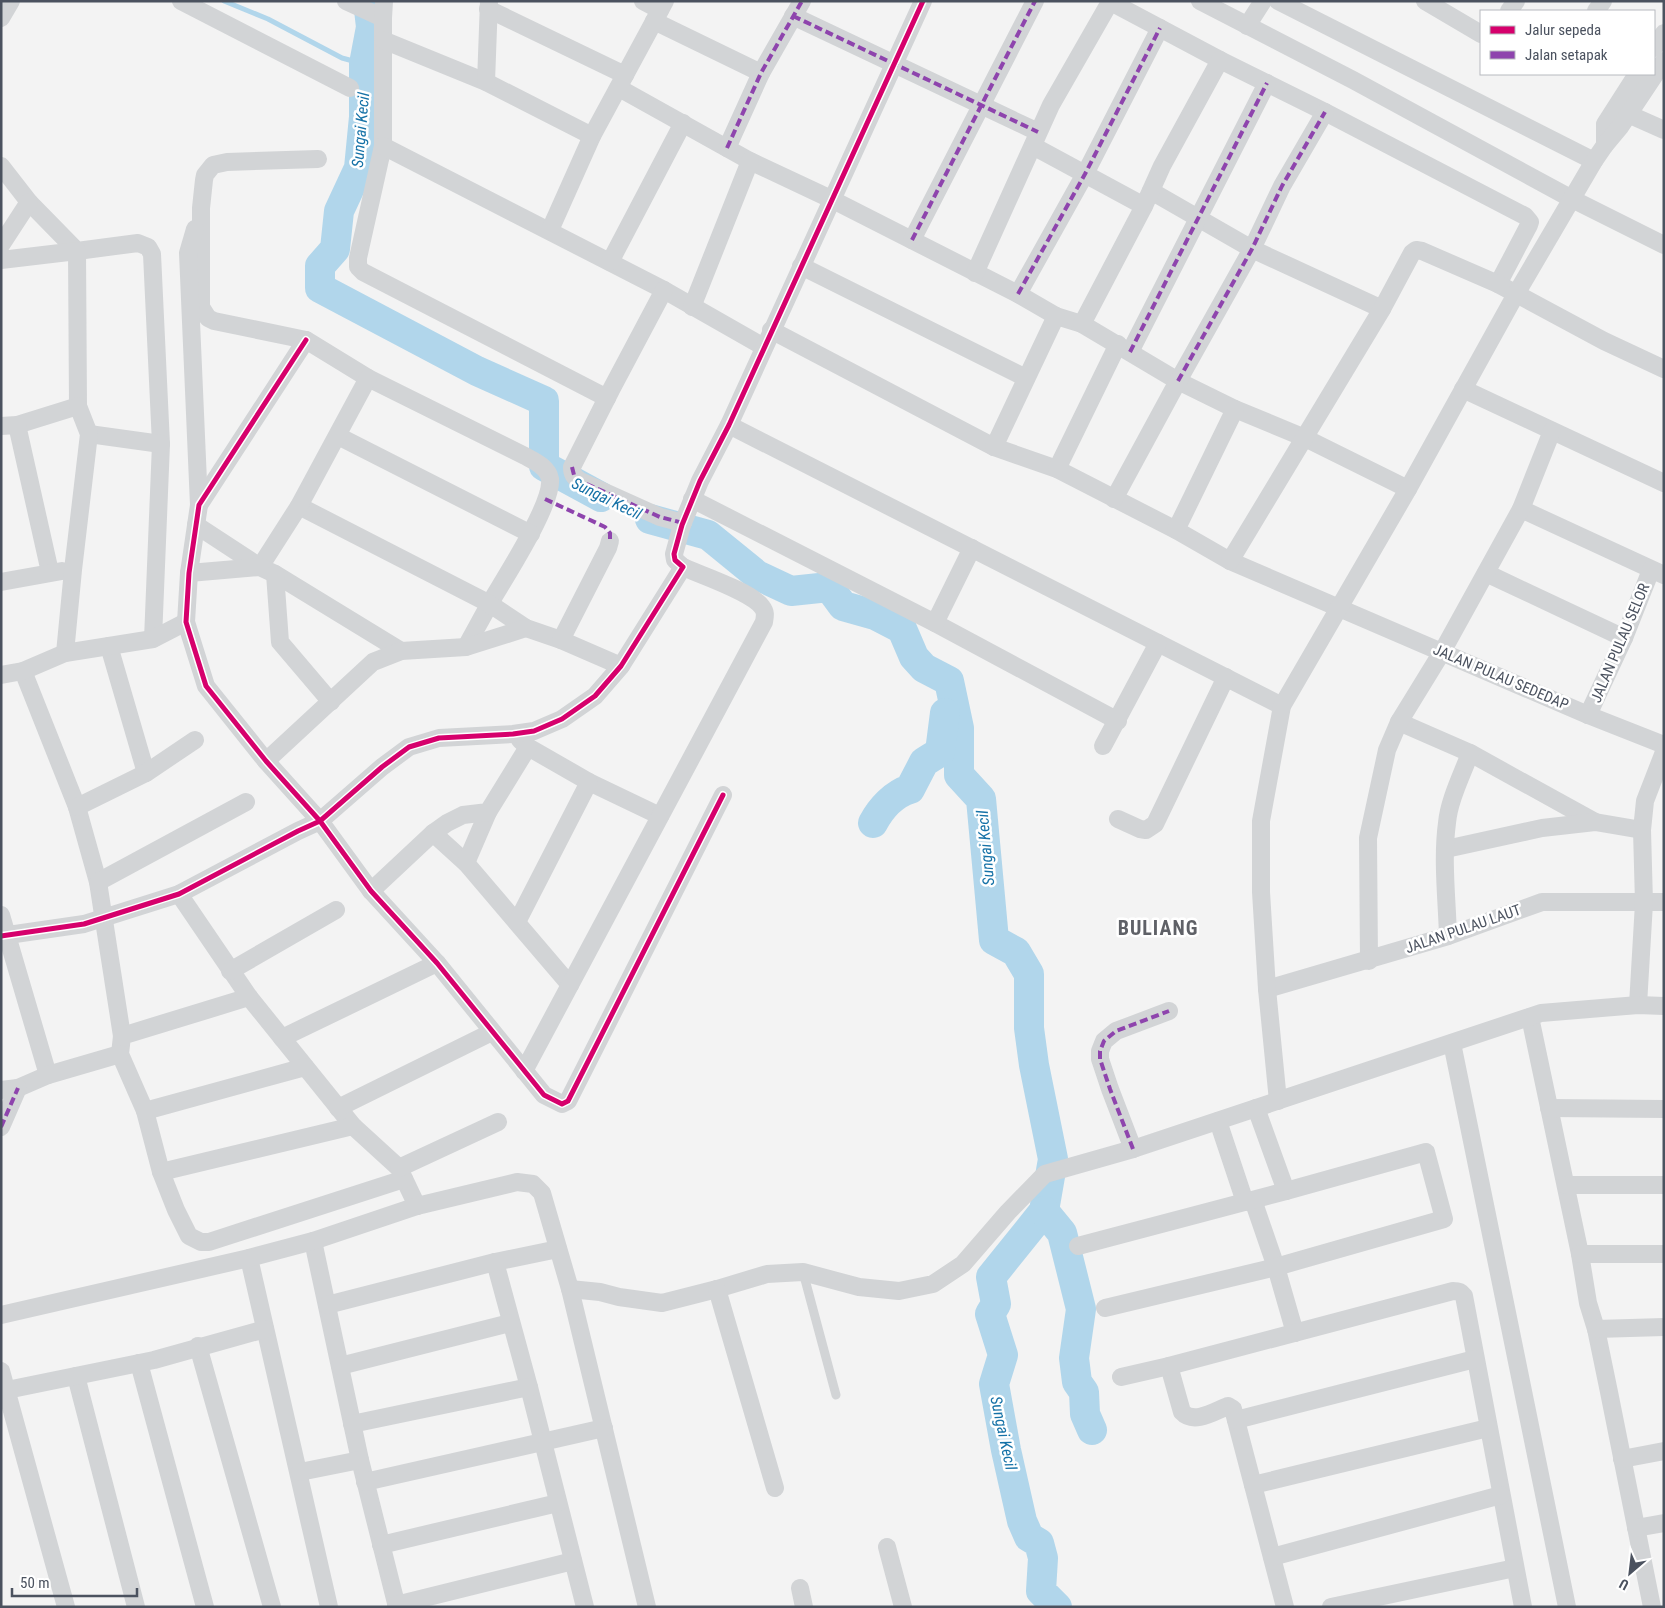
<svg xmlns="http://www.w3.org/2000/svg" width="1665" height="1608" font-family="'Roboto Condensed',sans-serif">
<rect width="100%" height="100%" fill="#f3f3f3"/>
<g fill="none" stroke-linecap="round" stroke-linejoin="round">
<polyline stroke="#b1d6eb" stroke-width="5" points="224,1 268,19 342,58 364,64"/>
<g stroke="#b1d6eb" stroke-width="30">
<polyline points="368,1 371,27 364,64 364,117 359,168 339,211 335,249 320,266 320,288 477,371 544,401 544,466 601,497"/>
<polyline points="650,519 708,535 757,575 791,591 829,587 843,606 875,615 902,629 914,657 924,668 949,681 959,728 959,775 981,799 994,940 1016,952 1029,974 1029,1028 1034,1065 1053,1159 1044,1211 991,1277 996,1304 990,1314 1003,1355 994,1384 1006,1450 1022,1521 1029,1537 1039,1543 1043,1558 1041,1591 1057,1607"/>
<path d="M873 823C881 808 894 794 910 789L924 762 940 752 945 713"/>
<polyline points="1044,1211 1062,1233 1081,1309 1074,1358 1077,1382 1084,1392 1085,1414 1092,1430"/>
</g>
<polyline stroke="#d2d4d6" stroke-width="9" points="803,1272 836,1395"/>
<g stroke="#d2d4d6" stroke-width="18">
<polyline points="181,1 350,88"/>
<polyline points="346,1 383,18"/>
<polyline points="384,1 383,18 383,146 358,258 358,267 363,272 607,398"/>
<polyline points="643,1 660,10"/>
<polyline points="1109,1 1220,60 1325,112 1525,216 1530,222 1529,225 1498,284"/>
<polyline points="1200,1 1353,80 1572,199 1664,245"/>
<polyline points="1278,1 1594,161"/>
<polyline points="1425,1 1481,34"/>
<polyline points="488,9 625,75"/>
<polyline points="1509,11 1516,1"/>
<polyline points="1596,11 1603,1"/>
<polyline points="793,16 1038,132"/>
<polyline points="1,18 11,1"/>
<polyline points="654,21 761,73"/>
<polyline points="1247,26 1263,1"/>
<polyline points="383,40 486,82 592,136"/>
<polyline points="1654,48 1664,33"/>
<polyline points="486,82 489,1"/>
<polyline points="619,88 750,161 833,200 1018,294 1056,316 1082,324 1178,381 1235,409 1305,438 1408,489"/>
<polyline points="1628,114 1664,130"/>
<polyline points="1605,145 1605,124 1637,74"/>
<polyline points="383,146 664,290 764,347"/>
<polyline points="1033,146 1144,206"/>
<polyline points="727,148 761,73 802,1"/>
<path d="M318 159 227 162 213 165 205 175 204 180 201 208V307L208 318 214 321 306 340 368 378 525 456C534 461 548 467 550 479 553 504 504 579 490 603 482 618 474 632 466 647"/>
<polyline points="1,166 29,202 77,251 138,243 148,247 152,254 161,444 153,639"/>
<polyline points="1151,191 1252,249 1382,309"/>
<polyline points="195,229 188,253 199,505"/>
<polyline points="550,230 592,136 665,1"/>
<polyline points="912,240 1035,1"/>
<polyline points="1,245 29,202"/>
<polyline points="1,260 77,251 78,406 17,425 1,426"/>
<polyline points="610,262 683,123"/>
<polyline points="801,266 1026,378"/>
<polyline points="975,273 1051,105 1110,2"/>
<path d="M664 290 612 388 572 467C572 474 574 477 580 481L660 517 683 523"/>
<polyline points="1018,294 1085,174 1160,28"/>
<polyline points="692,307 750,161"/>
<polyline points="1082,324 1144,206 1162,166 1220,60"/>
<polyline points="771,330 994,447 1057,469 1176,530 1230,561 1588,715 1664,745"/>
<polyline points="306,340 199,505 189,573 186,622 206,686 266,761 320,821 371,891 437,963 544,1095 562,1104 568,1101 723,795"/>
<polyline points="1130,352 1267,83"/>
<polyline points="1463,389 1664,483"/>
<polyline points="17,425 50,572"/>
<polyline points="729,425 1282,706"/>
<polyline points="89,434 161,444"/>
<polyline points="338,436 531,534"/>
<polyline points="994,447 1056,316"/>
<polyline points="1057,469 1118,344"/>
<polyline points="692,499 935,623 1118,721"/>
<polyline points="1114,499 1178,381 1252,249 1282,186 1325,112"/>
<polyline points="299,506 490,604 526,628 561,640 621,666"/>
<polyline points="1521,509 1664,575"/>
<polyline points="196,525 260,567 299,506 368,378"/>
<polyline points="1176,530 1235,409"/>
<polyline points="1230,561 1382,309 1412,253 1416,250 1422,251 1498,284 1604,341 1664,369"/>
<polyline points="189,573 260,567 275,574 401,651"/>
<polyline points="1486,573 1624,638"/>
<polyline points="275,574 280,642 331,702"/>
<polyline points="1,582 62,571"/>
<polyline points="935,623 972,548"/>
<polyline points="561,640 608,548 610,541"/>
<polyline points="109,646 146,773"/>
<polyline points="65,653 73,570 89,434 78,406"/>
<polyline points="23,671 77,807 98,882 122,1036"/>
<polyline points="1,675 23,671 65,653 153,639 186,622"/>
<polyline points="1588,715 1624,638 1651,570"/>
<polyline points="1399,722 1470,753 1595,822"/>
<polyline points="520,740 528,747 589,782 660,816"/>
<polyline points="1103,746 1158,643"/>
<polyline points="266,761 373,662 401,651 466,647 526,628"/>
<polyline points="77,807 146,773 195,740"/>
<polyline points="1118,819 1140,829 1146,830 1155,824 1226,677"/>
<polyline points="433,833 466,863 570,985"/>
<polyline points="1446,849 1542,828 1595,822 1642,830"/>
<polyline points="466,863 488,812"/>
<polyline points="98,882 246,802"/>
<polyline points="371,891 433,833 447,823 463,815 488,812 528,747"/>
<polyline points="179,894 249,997 353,1126 399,1168 417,1206"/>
<polyline points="1,915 48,1075"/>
<polyline points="517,922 589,782"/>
<polyline points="1,936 84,924 179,894 298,831 320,821 382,767 409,747 439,738 513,734 534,731 562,719 595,696 621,666 683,567 675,560 674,554 682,525 700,481 729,425 923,1"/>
<path d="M1448 936C1447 900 1442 859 1447 823 1449 800 1462 775 1470 753"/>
<polyline points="1369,961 1368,838 1387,750 1399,722 1442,652 1521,509 1552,431"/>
<polyline points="230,971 336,910"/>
<polyline points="1267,989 1448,936 1542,902 1664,902"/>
<polyline points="249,997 122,1036 120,1054 145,1111 161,1172 176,1210 189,1236 201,1242 209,1242 404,1179"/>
<polyline points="1638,1005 1644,903 1642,830 1645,801 1664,752"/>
<polyline points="1530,1017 1580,1254 1588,1303 1596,1329 1609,1392 1652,1607"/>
<polyline points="282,1038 437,963"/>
<polyline points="1452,1043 1567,1607"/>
<path d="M524 1071 764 622C765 616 766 612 762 607 752 592 701 575 683 567"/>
<polyline points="1,1090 18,1088 48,1075 120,1054"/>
<polyline points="1278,1101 1267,989 1261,892 1261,821 1282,706 1408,489 1516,294 1594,161 1605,145 1620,127 1664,61"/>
<polyline points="338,1108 492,1032"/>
<polyline points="1256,1108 1286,1191"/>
<polyline points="1549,1108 1664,1109"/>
<polyline points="145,1111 305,1067"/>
<polyline points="1218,1121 1245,1202"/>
<polyline points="1,1127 18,1088"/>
<polyline points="1133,1149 1110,1089 1100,1059 1100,1051 1104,1041 1116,1031 1169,1011"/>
<polyline points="399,1168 498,1122"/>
<polyline points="161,1172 353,1126"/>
<polyline points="1566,1185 1664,1185"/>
<polyline points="1253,1200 1276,1267 1295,1333"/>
<polyline points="313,1241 360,1460 397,1607"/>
<polyline points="1078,1246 1286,1191 1426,1152 1444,1219 1276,1267 1105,1308"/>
<polyline points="1580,1254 1664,1254"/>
<polyline points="249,1258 329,1607"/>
<polyline points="495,1262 529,1387 585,1607"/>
<polyline points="570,1289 600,1292 619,1297 662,1303 717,1289 767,1274 803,1272 859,1287 899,1291 933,1284 963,1264 1008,1212 1045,1174 1133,1149 1541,1013 1638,1005 1664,1006"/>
<polyline points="717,1289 775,1488"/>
<polyline points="327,1305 495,1262 558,1249"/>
<polyline points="1,1315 249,1258 313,1241 417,1206 517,1182 533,1184 542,1193 570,1289 647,1607"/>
<polyline points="1596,1329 1664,1327"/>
<polyline points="198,1346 272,1607"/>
<polyline points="139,1363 205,1607"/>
<polyline points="340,1366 510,1323"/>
<path d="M1169 1366 1182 1412C1194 1425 1215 1411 1228 1406L1233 1409 1285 1607"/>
<polyline points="1,1371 66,1607"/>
<polyline points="76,1376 136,1607"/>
<path d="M1121 1377 1169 1366 1453 1291C1459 1291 1461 1292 1464 1296L1523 1607"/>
<polyline points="7,1390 154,1360 265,1329"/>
<polyline points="1236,1420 1475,1359"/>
<polyline points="352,1424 529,1387"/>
<polyline points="1622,1459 1664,1451"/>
<polyline points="300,1472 360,1460"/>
<polyline points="365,1482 604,1428"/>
<polyline points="1253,1485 1488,1428"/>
<polyline points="1636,1528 1664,1523"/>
<polyline points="381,1545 558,1503"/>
<polyline points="887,1547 903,1607"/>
<polyline points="1272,1557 1501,1495"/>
<polyline points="800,1588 804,1607"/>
<polyline points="396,1605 573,1561"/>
<polyline points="1331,1607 1515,1568"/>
</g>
<g stroke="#8e44ad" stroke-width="4" stroke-dasharray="8 4" stroke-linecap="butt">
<polyline points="793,16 1038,132"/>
<polyline points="727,148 761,73 802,1"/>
<polyline points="912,240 1035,1"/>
<polyline points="1018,294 1085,174 1160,28"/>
<polyline points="1130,352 1267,83"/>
<polyline points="1178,381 1252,249 1282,186 1325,112"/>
<polyline points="572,467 574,475 580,481 660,517 683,523"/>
<polyline points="545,499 605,527 610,533 610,541"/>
<polyline points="1,1127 18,1088"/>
<polyline points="1133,1149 1110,1089 1100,1059 1100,1051 1104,1041 1116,1031 1169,1011"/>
</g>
<defs>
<g id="cycleway">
<polyline points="306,340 199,505 189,573 186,622 206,686 266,761 320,821 371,891 437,963 544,1095 562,1104 568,1101 723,795"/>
<polyline points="1,936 84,924 179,894 298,831 320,821 382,767 409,747 439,738 513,734 534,731 562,719 595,696 621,666 683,567 675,560 674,554 682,525 700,481 729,425 923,1"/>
</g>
</defs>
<use href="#cycleway" stroke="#fff" stroke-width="8"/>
<use href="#cycleway" stroke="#d6006c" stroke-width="5"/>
</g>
<g text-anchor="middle" stroke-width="5" stroke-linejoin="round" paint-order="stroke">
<g font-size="15" fill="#4b525f" stroke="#fff">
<text transform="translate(1620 643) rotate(-67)" y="5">JALAN PULAU SELOR</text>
<text transform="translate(1501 677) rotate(23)" y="5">JALAN PULAU SEDEDAP</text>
<text transform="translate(1463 929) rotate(-19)" y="5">JALAN PULAU LAUT</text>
</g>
<g font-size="16" font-style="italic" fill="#1672a7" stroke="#fff">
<text transform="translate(360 130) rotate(-85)" y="6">Sungai Kecil</text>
<text transform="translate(607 498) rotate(26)" y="6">Sungai Kecil</text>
<text transform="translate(985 848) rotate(-95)" y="6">Sungai Kecil</text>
<text transform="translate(1004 1433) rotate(78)" y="6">Sungai Kecil</text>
</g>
<g font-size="20" font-weight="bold" letter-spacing="1" fill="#5f6167" stroke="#fff">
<text x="1158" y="935">BULIANG</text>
</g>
</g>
<rect width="1665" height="1608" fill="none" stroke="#4b525f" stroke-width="5"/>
<rect x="1480" y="10" width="175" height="65" fill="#ffffff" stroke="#b7babf"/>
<rect x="1490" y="26" width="25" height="8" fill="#d6006c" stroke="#b7babf"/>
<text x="1525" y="35" font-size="15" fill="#4b525f">Jalur sepeda</text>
<rect x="1490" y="51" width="25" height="8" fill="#8e44ad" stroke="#b7babf"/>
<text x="1525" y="60" font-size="15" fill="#4b525f">Jalan setapak</text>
<g transform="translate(1630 1573) rotate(208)" stroke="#ffffff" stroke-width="4" paint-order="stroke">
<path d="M0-4L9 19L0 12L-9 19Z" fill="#4b525f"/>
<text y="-8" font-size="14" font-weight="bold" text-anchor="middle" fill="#4b525f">U</text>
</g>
<path d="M12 1588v8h125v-8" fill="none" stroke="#4b525f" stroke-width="2.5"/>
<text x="20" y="1588" font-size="15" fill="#4b525f" stroke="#ffffff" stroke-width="4" paint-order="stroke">50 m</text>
</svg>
